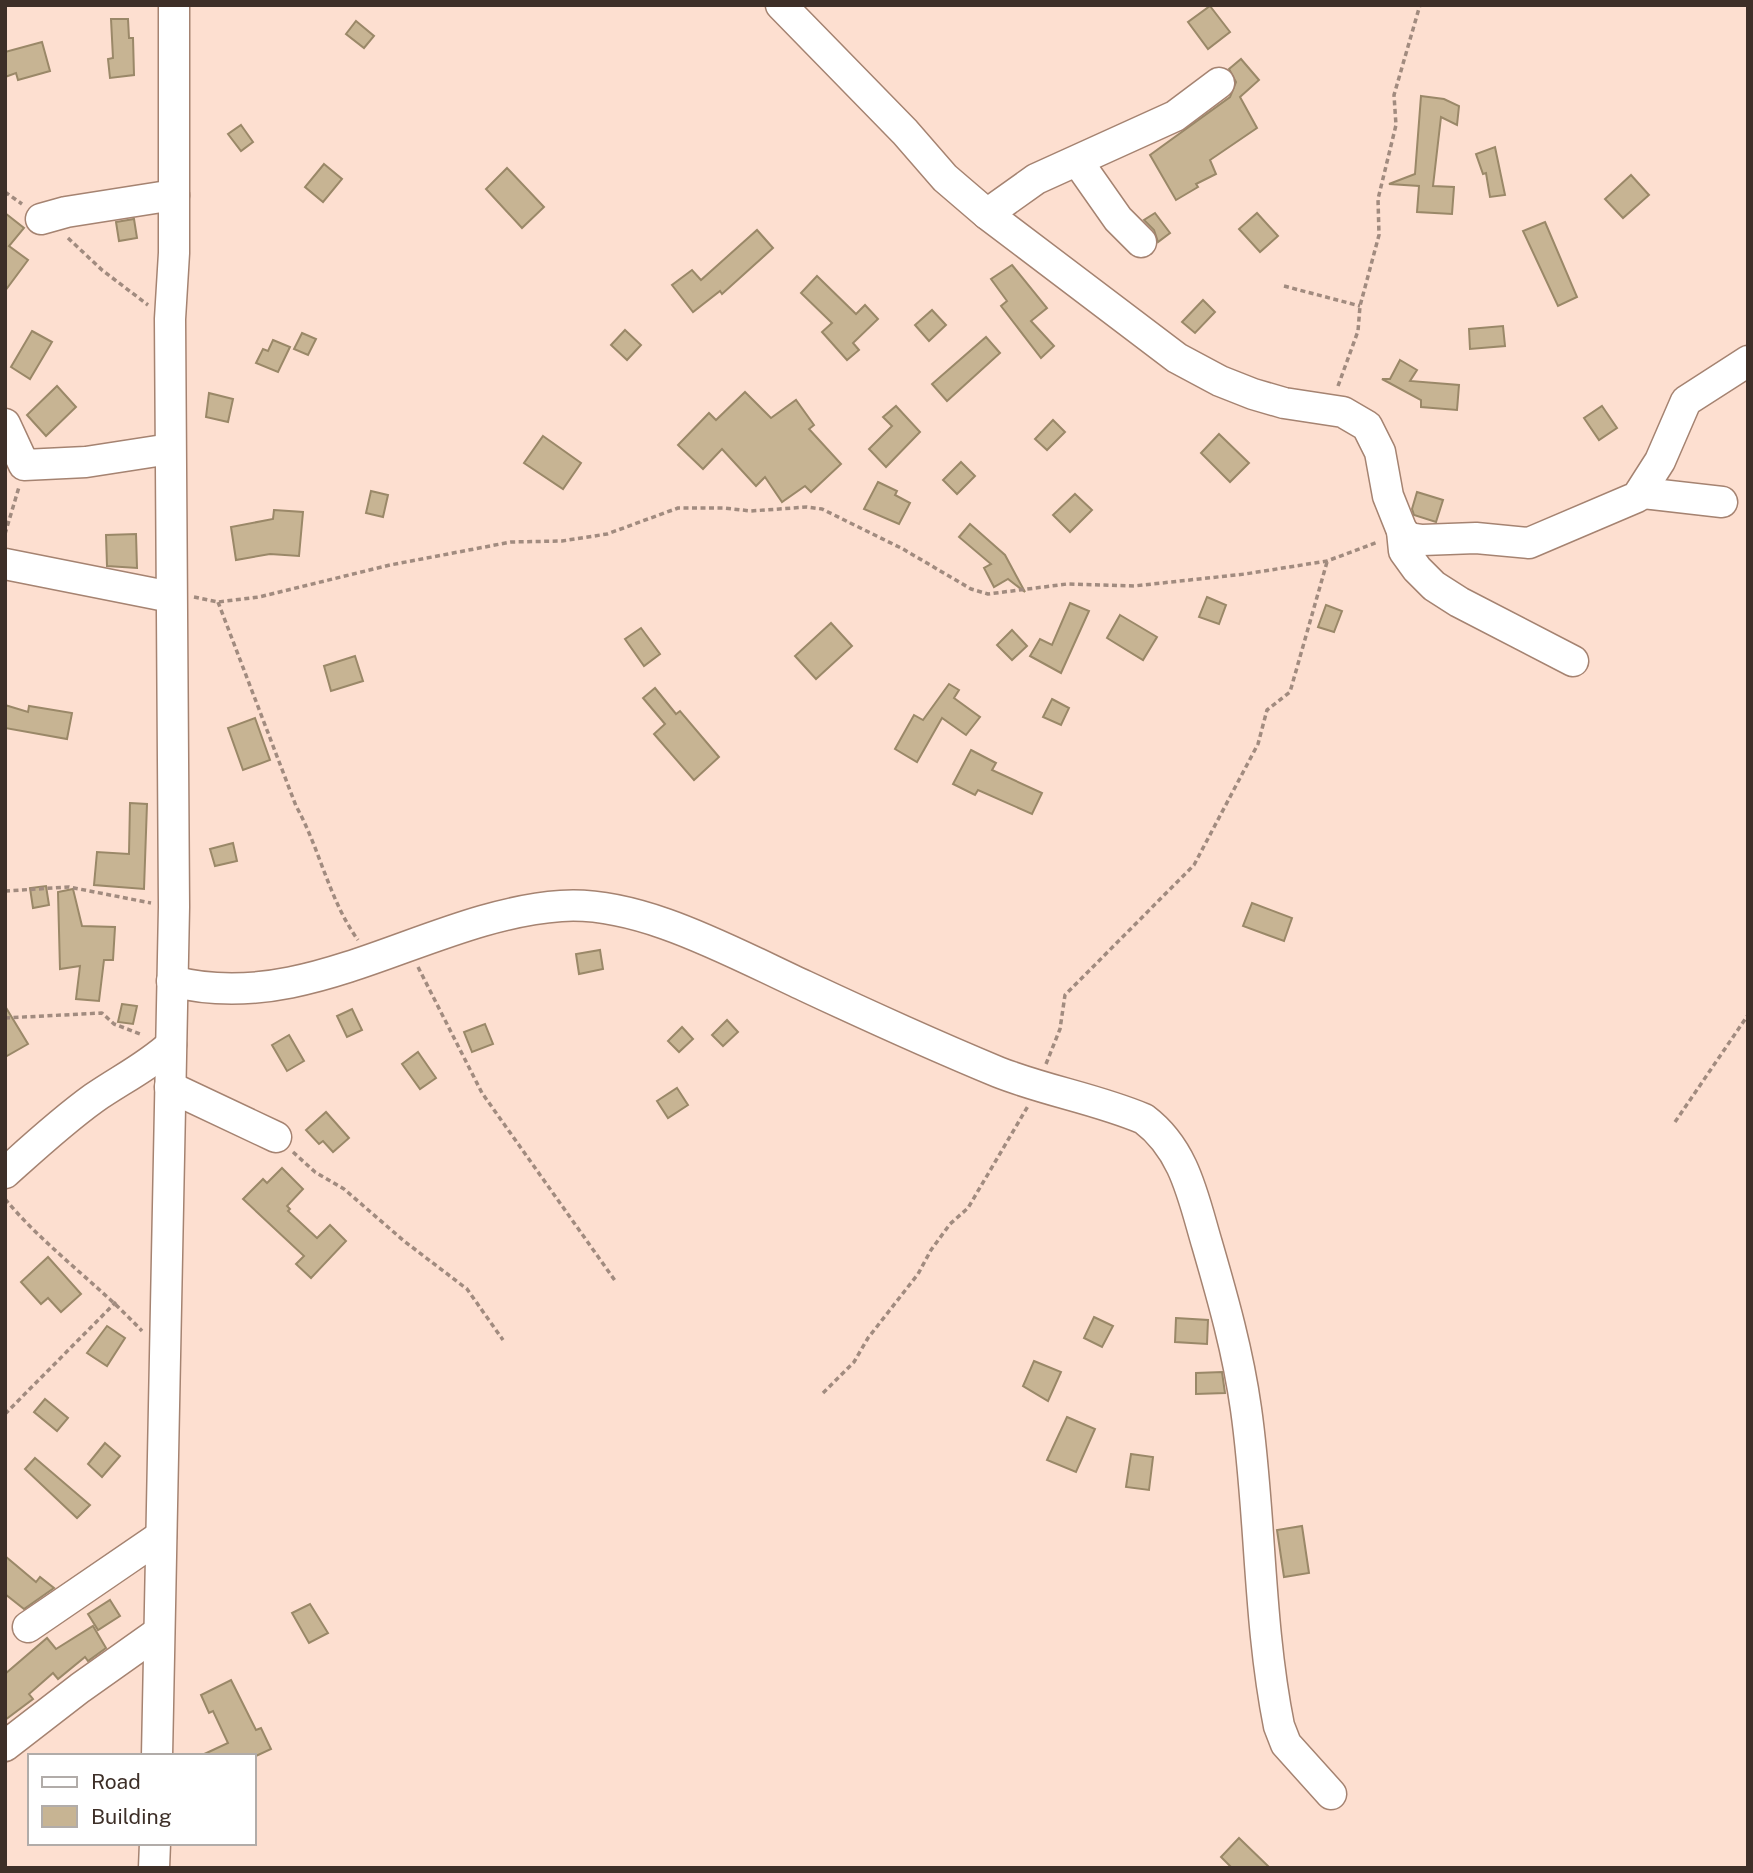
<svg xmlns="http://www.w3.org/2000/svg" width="1753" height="1873" font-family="'Public Sans',sans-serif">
<rect width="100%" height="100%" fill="#fddfd0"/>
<g fill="#c7b493" stroke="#9a8868" stroke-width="2">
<polygon points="1210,6 1230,32 1208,49 1188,22"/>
<polygon points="111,19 128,19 129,38 133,38 134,75 110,78 108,59 113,58"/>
<polygon points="356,21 374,36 364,48 346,34"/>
<polygon points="42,42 50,71 18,80 16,73 5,77 5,52"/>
<polygon points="1241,59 1259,80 1240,97 1257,128 1210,160 1216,174 1196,184 1198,187 1176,200 1150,155 1230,97 1236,82 1229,69"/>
<polygon points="1421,96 1444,99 1459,106 1457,125 1441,117 1433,186 1454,187 1452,214 1417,212 1419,186 1389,184 1415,174"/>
<polygon points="241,125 253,142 241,151 228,134"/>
<polygon points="1495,147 1505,195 1490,197 1486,173 1483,174 1476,154"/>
<polygon points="324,164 342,179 323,202 305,187"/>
<polygon points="507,168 544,207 522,228 486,189"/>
<polygon points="1631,175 1649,195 1623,218 1605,199"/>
<polygon points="5,213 24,228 9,246 28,260 5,291"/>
<polygon points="1155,213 1170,233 1158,242 1154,230 1144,220"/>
<polygon points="1257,213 1278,236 1260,252 1239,229"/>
<polygon points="134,219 137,238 119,241 116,222"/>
<polygon points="1545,222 1577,297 1558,306 1523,231"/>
<polygon points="757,230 773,248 722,294 720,291 693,312 672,285 692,270 701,280"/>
<polygon points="1012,265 1047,308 1031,321 1054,346 1041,358 1001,306 1007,301 991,279"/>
<polygon points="817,276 856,314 865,305 878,319 853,343 859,350 847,360 822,332 832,323 801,293"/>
<polygon points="1203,300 1215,312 1195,333 1182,322"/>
<polygon points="932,310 946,325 929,341 915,325"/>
<polygon points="1503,326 1505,346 1470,349 1469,329"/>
<polygon points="625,330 641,345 627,360 611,345"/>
<polygon points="32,331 52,342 30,379 11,367"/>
<polygon points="302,333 316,339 308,355 294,349"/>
<polygon points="986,337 1000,353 947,401 932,384"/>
<polygon points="273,340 290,347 278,372 256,363 263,349 268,351"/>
<polygon points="1400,360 1417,370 1410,381 1459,385 1457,410 1421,407 1421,400 1382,379 1390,379"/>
<polygon points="57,386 76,407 46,436 27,415"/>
<polygon points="745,392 771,418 796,400 814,425 809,429 841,464 811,492 805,486 782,502 765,477 756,486 722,449 703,469 678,445 709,413 716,420"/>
<polygon points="209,393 233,399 228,422 206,417"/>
<polygon points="896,406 920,432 886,467 869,449 892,426 883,417"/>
<polygon points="1602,406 1617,428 1599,440 1584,418"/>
<polygon points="1053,420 1065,432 1047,450 1035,439"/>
<polygon points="1219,434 1249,463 1230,482 1201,453"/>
<polygon points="543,436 581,463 563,489 524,463"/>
<polygon points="961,462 975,476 957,494 943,480"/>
<polygon points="878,482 897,491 895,495 910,503 899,524 864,509"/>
<polygon points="371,491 388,495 383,517 366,513"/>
<polygon points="1417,492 1443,500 1436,522 1414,515 1412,509"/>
<polygon points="1075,494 1092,510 1070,532 1053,515"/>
<polygon points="274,510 303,512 299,556 270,554 236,560 231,527 273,519"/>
<polygon points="970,524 1005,555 1025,592 1008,579 994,587 984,568 991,564 959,537"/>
<polygon points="136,534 137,568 107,566 106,535"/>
<polygon points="1207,597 1226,605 1219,624 1199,617"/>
<polygon points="1070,603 1089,611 1061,673 1030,656 1040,639 1052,645"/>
<polygon points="1326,605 1342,611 1334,632 1318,627"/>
<polygon points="1120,615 1157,637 1143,660 1107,638"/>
<polygon points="831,623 852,646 816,679 795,656"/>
<polygon points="641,628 660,654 644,666 625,639"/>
<polygon points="1012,630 1027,646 1012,660 997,645"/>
<polygon points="355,656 363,681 331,691 324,666"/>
<polygon points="949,684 959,690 954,698 980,717 966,735 942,718 917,762 895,749 914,715 923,720"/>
<polygon points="655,688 676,714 680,711 719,757 694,780 654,734 665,724 643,698"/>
<polygon points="1052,699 1069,708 1061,725 1043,717"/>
<polygon points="5,705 28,712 29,706 72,713 67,739 5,728"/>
<polygon points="255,718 270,760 243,770 228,728"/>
<polygon points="971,750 996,763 992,770 1042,793 1032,814 978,790 975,795 953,784"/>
<polygon points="130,803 147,804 144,889 94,885 97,852 129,854"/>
<polygon points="233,843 237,861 215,866 210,849"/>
<polygon points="46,886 49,905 33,908 30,888"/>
<polygon points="73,889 82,926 115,927 113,960 104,960 99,1001 76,999 80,966 60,969 58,892"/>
<polygon points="1252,903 1292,918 1284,941 1243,926"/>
<polygon points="600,950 603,969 579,974 576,954"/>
<polygon points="122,1004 137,1006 133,1024 118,1022"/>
<polygon points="5,1006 28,1044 5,1057"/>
<polygon points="352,1009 362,1030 347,1037 337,1016"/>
<polygon points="727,1020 738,1032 723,1046 712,1035"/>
<polygon points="485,1024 493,1044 472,1052 464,1032"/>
<polygon points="682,1027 693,1039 679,1052 668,1041"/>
<polygon points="289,1035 304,1061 287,1071 272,1045"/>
<polygon points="418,1052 436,1078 420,1089 402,1064"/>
<polygon points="677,1088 688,1105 668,1118 657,1101"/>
<polygon points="326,1112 349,1138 333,1152 323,1141 319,1144 306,1130"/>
<polygon points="282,1168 303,1189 287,1206 290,1209 288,1211 317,1238 330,1225 346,1241 311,1278 296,1264 304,1256 243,1199 263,1179 267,1183"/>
<polygon points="48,1257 81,1294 61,1312 48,1298 41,1304 21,1282"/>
<polygon points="1094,1317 1113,1326 1102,1347 1084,1338"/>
<polygon points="1176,1318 1208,1320 1207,1344 1175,1342"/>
<polygon points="107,1326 125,1338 107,1366 87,1353"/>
<polygon points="1034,1361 1061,1372 1048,1401 1023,1386"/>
<polygon points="1222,1372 1225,1393 1196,1394 1196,1373"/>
<polygon points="45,1399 68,1418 57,1431 34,1412"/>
<polygon points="1067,1417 1095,1429 1076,1472 1047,1460"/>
<polygon points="105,1443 120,1456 102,1477 88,1464"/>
<polygon points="1131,1454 1153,1457 1149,1490 1126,1487"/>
<polygon points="35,1458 90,1505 77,1518 25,1469"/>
<polygon points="1302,1526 1309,1573 1284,1577 1277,1530"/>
<polygon points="5,1556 36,1582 40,1577 54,1588 24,1609 5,1594"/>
<polygon points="110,1600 120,1616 98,1630 88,1614"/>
<polygon points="310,1604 328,1633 309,1643 292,1613"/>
<polygon points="93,1626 106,1648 88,1661 85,1657 58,1679 53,1673 29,1694 33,1699 5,1720 5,1674 47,1638 56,1649"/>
<polygon points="231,1680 256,1730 261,1728 271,1749 256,1756 200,1756 228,1743 213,1711 209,1713 201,1695"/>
<polygon points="1239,1838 1270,1868 1232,1868 1221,1857"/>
</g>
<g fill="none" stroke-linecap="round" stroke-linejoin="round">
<defs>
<g id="minor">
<polyline points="781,5 905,132 945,178 987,214 1177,358 1220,381 1253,394 1284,403 1343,412 1367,426 1380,452 1388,496 1402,531 1404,551 1417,569 1434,586 1459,602 1573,661"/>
<polyline points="1078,162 1118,219 1141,242"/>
<polyline points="987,214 1036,179 1175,116 1219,83"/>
<polyline points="41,219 66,212 174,195"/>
<polyline points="5,424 24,465 86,462 170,449"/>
<polyline points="1643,493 1722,502"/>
<polyline points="1402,531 1409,538 1422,540 1476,538 1529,543 1637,497 1660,461 1686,401 1748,361"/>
<polyline points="5,564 171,597"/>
<path d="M172 981C307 1017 430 915 561 906 640 900 735 954 805 986 869 1016 933 1045 998 1072 1046 1091 1097 1099 1144 1119 1185 1150 1193 1197 1207 1244 1223 1299 1238 1352 1246 1409 1261 1514 1258 1621 1279 1726L1286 1744 1331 1794"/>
<polyline points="170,1087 276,1137"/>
<path d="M5 1173C34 1147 62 1121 94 1098 120 1080 147 1067 171 1045"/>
<polyline points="28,1627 161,1536"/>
<polyline points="5,1746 80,1688 159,1632"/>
<polyline points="157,1756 174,907 170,319 174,253 174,5"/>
<polyline points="154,1868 155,1843"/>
</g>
</defs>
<use href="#minor" stroke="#a58371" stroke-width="33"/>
<g stroke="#a18b7f" stroke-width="3.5" stroke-dasharray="5 3.5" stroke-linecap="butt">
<polyline points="5,192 22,204"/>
<polyline points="68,238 102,270 148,305"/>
<polyline points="1284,286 1360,306"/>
<polyline points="1338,386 1358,331 1360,306 1379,235 1378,199 1396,125 1394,95 1420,5"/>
<polyline points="5,534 19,487"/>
<polyline points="194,597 218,602 259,597 390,565 511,542 562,541 607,534 678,508 724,508 751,511 807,507 822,509 903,549 971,589 988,594 1067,584 1134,586 1245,574 1327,561 1378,542"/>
<path d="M218 602 296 806C320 849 329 900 358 940"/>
<polyline points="5,891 69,887 151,903"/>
<polyline points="418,967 482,1093 616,1282"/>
<polyline points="5,1018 102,1013 114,1024 143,1035"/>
<polyline points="1046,1064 1060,1029 1065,995 1194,865 1258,744 1267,710 1290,692 1327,562"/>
<polyline points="1675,1122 1748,1015"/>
<polyline points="293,1152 315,1172 344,1189 404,1241 467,1289 503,1340"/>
<path d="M5 1199C45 1247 99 1285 142 1331"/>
<polyline points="823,1393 854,1362 868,1338 918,1274 931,1250 950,1224 968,1208 1028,1106"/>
<polyline points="5,1414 116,1302"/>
</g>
<use href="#minor" stroke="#fff" stroke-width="30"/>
</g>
<rect width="1753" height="1873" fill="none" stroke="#3d2f28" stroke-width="14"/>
<rect x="28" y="1754" width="228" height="91" fill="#ffffff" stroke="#b1aca9" stroke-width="2"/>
<rect x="42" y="1777" width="35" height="10" fill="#ffffff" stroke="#b1aca9" stroke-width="2"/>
<text x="91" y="1789" font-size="21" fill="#3d2f28">Road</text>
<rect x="42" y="1806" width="35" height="21" fill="#c7b493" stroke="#b1aca9" stroke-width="2"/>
<text x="91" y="1824" font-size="21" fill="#3d2f28">Building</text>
</svg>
